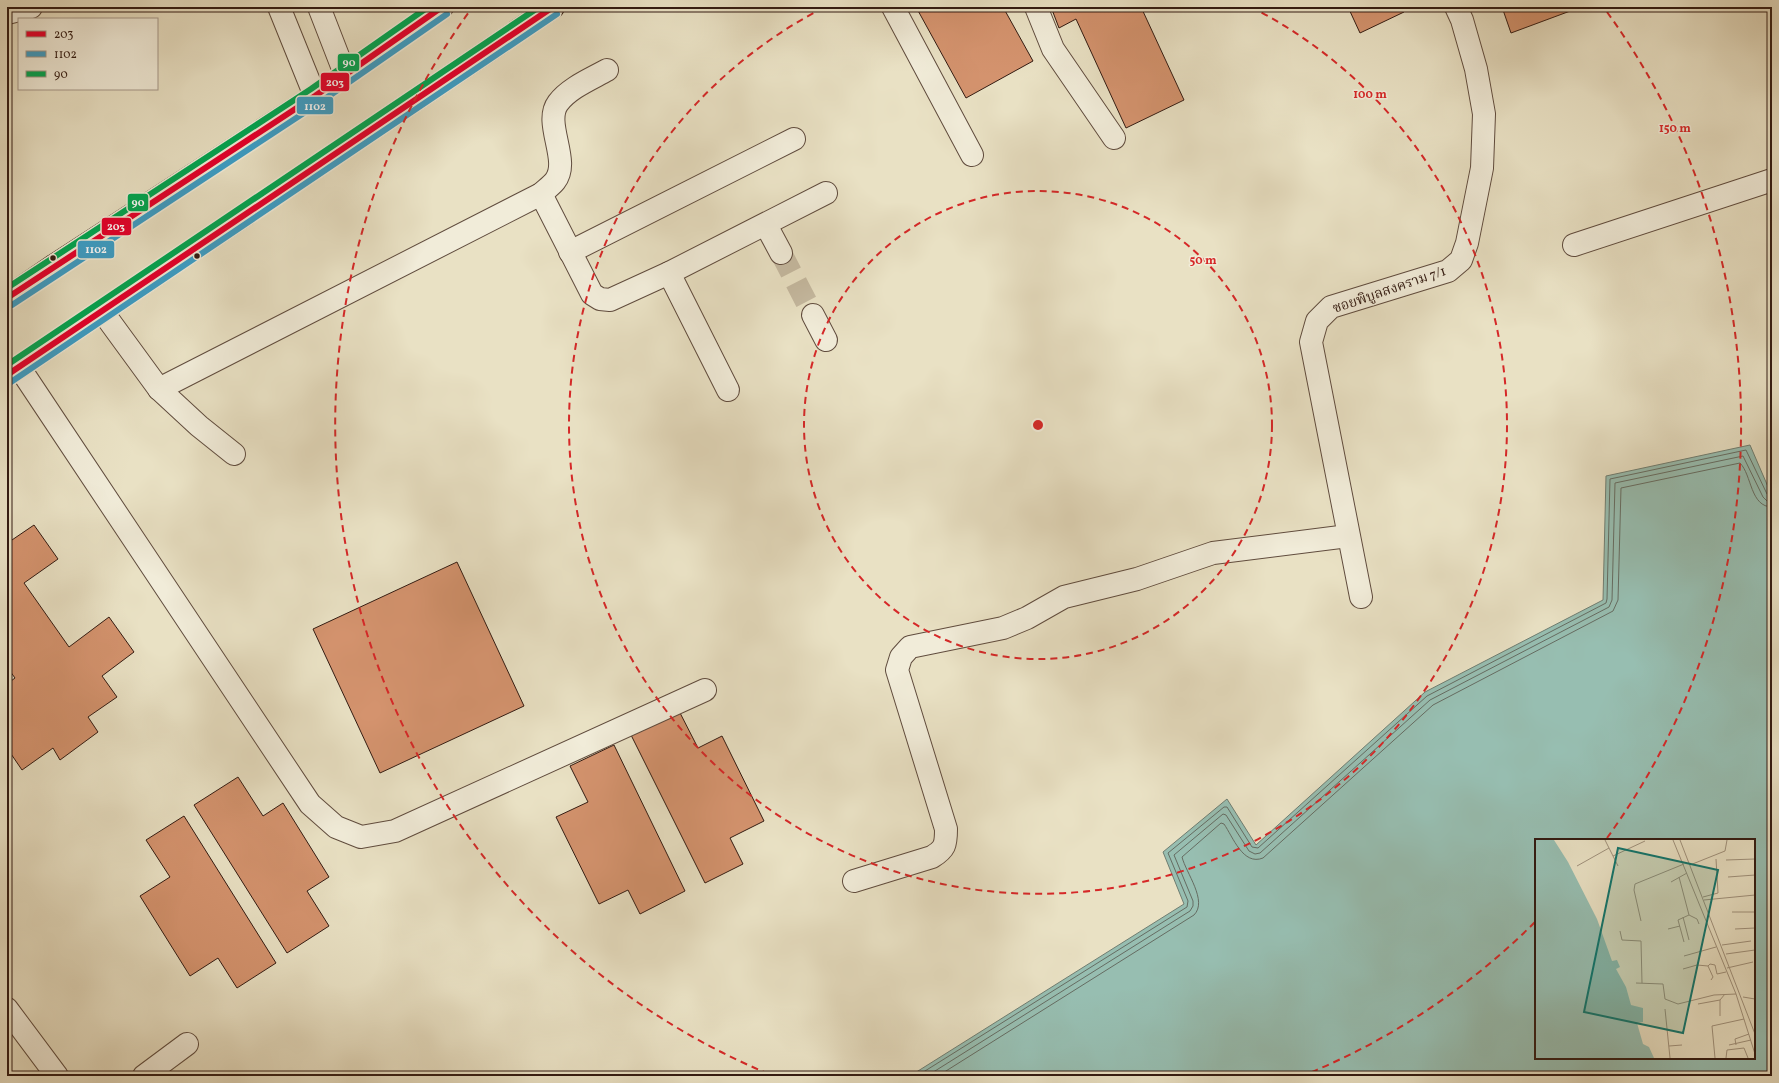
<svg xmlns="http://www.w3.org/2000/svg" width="1779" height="1083" font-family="Vollkorn,'Noto Serif Thai',serif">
<rect width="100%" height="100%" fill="#e9e1c4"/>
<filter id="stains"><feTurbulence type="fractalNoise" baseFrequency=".005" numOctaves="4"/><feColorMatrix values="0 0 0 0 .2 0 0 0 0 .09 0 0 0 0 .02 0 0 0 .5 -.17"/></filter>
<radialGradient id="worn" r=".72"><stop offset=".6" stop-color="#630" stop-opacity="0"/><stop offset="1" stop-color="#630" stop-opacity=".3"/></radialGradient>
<path fill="#97beb1" stroke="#6f7d71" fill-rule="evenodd" d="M1750 445 1772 496V1076H910L1184 904 1163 852 1227 799 1256 845 1425 692 1603 600 1606 476ZM1536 840H1754V1058H1536Z"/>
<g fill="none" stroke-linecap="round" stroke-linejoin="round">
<g stroke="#656c62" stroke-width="1">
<polyline points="917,1076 1187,907 1188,901 1168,853 1224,807 1227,807 1252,847 1258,848 1427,696 1606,603 1607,599 1610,479 1746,450 1767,494 1772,496"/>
<polyline points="927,1076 1190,911 1193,906 1193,901 1174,855 1223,814 1226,815 1249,851 1255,854 1260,853 1430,700 1609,607 1612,600 1615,483 1743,456 1763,497 1767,501 1772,501"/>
<path d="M938 1076 1194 915C1208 901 1186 873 1182 857L1221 823 1224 824C1233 837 1243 866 1263 858L1433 705 1613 611 1618 600 1621 488 1740 463C1752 475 1750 507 1772 507"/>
</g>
</g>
<g fill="#d4936e" stroke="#331b12">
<polygon points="916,7 1003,7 1033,61 966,98"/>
<polygon points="1051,7 1141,7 1184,100 1126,128 1076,19 1059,28"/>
<polygon points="1348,7 1402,7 1404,12 1360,33"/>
<polygon points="1502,7 1581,7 1511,33"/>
<polygon points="34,525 58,559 24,583 69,647 109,617 134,652 102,676 117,697 88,717 98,732 60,760 53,748 22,770 7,748 7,684 15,678 7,667 7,540 9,542"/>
<polygon points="457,562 524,706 380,773 313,629"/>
<polygon points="677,707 698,748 722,736 764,821 730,838 743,864 705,883 629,731"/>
<polygon points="614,745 685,891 640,914 628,890 599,904 556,817 588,802 570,766"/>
<polygon points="238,777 263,816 283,803 329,877 307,891 329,926 287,953 194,805"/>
<polygon points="184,816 276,963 237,988 218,958 190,976 140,896 170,877 146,840"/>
</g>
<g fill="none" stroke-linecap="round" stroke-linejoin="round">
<polyline stroke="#c5b9a0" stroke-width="22" stroke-dasharray="22 11" stroke-linecap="butt" points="781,253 813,315"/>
<defs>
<g id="minor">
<polyline points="279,7 315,96"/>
<polyline points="319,7 345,74"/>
<polyline points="893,7 972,155"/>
<polyline points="1036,7 1053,49 1114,138"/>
<polyline points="7,13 31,7"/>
<polyline points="541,194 592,294 600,299 610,300 669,273 826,193"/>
<polyline points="766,225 781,253"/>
<polyline points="1574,245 1772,180"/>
<polyline points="570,252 794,139"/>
<polyline points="669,273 728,390"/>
<polyline points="102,311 159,389 199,426 234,454"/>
<polyline points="813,315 826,340"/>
<polyline points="19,367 310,804 336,827 361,837 395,831 705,690"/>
<path d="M159 389 541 194C545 190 551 186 555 181 571 161 543 123 558 103 569 88 591 79 607 70"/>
<polyline points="1361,597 1311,342 1317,321 1331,307 1448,271 1461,260 1467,243 1482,168 1484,114 1476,69 1462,20 1456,7"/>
<path d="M854 881 932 857C945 849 946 845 946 829L897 670 901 657 910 647 1003 628 1027 618 1064 597 1137 579 1213 553 1348 536"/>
<polyline points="7,1009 57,1076"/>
<polyline points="144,1076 187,1044"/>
</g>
<g id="major">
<polyline points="7,298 55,265 315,96 442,7"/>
<polyline points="7,375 553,7"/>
</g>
</defs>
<use href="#minor" stroke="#604c3e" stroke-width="24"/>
<use href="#major" stroke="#331b12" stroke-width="24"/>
<use href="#minor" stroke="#f1ecd9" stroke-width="22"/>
<use href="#major" stroke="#e9e1c4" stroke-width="22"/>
<defs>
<g id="bus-1">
<polyline points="7,298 315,96 442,7"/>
<polyline points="7,375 553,7"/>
</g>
<g id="bus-2">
<polyline points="12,305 319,103 447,14"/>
<polyline points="11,382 557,14"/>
</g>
<g id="bus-3">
<polyline points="7,288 311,89 428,7"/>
<polyline points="7,365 539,7"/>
</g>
</defs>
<use href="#bus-1" stroke="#f1ecd9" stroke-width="9"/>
<use href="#bus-2" stroke="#f1ecd9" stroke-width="9"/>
<use href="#bus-3" stroke="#f1ecd9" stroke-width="9"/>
<use href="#bus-1" stroke="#e4002b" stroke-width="6"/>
<use href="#bus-2" stroke="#3c9ec6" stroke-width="6"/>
<use href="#bus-3" stroke="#00a651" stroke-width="6"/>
</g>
<g fill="none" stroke="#d62828" stroke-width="2" stroke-dasharray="7 5">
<circle cx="1038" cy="425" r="234"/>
<path d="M1251 7A469 469 0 1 1 825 7"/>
<path d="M1535 922A703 703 0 0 1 1307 1074M769 1074A703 703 0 0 1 469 12M1607 12A703 703 0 0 1 1607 838"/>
</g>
<g fill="#331b12" stroke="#f1ecd9" stroke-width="1.5">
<circle cx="197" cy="256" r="3.5"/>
<circle cx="53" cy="258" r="3.5"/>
</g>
<g text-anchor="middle" stroke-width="3" stroke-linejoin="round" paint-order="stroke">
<g font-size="14" fill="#331b12" stroke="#f1ecd9">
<text transform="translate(1389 289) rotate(-19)" y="5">ซอยพิบูลสงคราม 7/1</text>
</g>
</g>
<g transform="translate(1535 839)">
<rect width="220" height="220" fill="#e9e1c4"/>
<path d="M0 1H19L33 23 62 80 77 122 82 121 85 128 81 130 91 148 96 166 108 169V183L102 184 108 205 114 208 119 219H0Z" fill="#97beb1"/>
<path fill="none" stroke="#97beb1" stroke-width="2" d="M0 95 24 130 60 219M0 137 33 219M0 166 31 216"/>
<path fill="none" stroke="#a0927d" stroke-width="1" d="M70 1 83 27M138 1 201 155 220 215M145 1 220 195M78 17 110 2M191 21 220 20M155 26 190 12 192 1M42 27 74 9M144 38 154 76 162 80 164 85M193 38 220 36M136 43 152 34M168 58 183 54 181 20M169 61 220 56M197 73H220M148 78 154 101M106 82 99 51 100 45 149 25M133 90 145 87M200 90 220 89M85 92 87 101 106 102 107 144M149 103 143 81 154 76M187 106 216 102M191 115 220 111M149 117 181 108M192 129 218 123M148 130 162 126 173 127M176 141 178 138 173 127 175 125 180 126 182 135 191 133M101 144 128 145 130 160 143 165 179 156 201 155M208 158 220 160M163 165 185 161M130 170 135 219M185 177V161L190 155M194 206 216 201M201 206 200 200 214 195M134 207 147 206M180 219 177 187 209 180M191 219 192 211 209 209 213 219"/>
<path fill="#0f766e" fill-opacity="0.15" stroke="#0f766e" stroke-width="2" d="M83 9 183 31 148 194 49 173Z"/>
<rect width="220" height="220" fill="none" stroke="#331b12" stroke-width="2"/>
</g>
<circle cx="1038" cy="425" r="6" fill="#d62828" stroke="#f1ecd9" stroke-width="2"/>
<g font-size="12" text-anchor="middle" font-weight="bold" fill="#d62828" stroke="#f1ecd9" stroke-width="3" stroke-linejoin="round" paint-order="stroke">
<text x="1370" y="98">100 m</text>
<text x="1675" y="132">150 m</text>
<text x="1203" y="264">50 m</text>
</g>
<g stroke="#f1ecd9" stroke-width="1.5">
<rect x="337" y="53" width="23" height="19" rx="4" fill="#00a651"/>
<rect x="320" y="72" width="30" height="20" rx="4" fill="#e4002b"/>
<rect x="296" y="96" width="38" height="19" rx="4" fill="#3c9ec6"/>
<rect x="127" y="193" width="22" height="19" rx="4" fill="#00a651"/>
<rect x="101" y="217" width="31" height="19" rx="4" fill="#e4002b"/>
<rect x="77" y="240" width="38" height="19" rx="4" fill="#3c9ec6"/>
</g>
<g font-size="11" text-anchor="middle" font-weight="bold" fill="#fff">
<text x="349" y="66">90</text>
<text x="335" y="86">203</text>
<text x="315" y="110">1102</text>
<text x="138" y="206">90</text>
<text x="116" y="230">203</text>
<text x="96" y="253">1102</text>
</g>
<rect width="1779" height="1083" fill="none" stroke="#e9e1c4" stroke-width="24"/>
<rect x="8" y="8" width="1763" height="1067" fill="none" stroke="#331b12" stroke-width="2"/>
<rect x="12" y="12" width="1755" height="1059" fill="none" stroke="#331b12"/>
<rect x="18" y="18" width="140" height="72" fill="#f1ecd9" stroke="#a59889"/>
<rect x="26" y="31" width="20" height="6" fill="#e4002b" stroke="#a59889"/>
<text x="54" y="38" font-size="12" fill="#331b12">203</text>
<rect x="26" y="51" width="20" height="6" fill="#3c9ec6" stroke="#a59889"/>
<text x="54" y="58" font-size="12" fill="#331b12">1102</text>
<rect x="26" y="71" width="20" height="6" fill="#00a651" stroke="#a59889"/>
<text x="54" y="78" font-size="12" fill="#331b12">90</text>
<rect width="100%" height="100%" filter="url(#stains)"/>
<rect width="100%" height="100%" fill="url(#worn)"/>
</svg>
